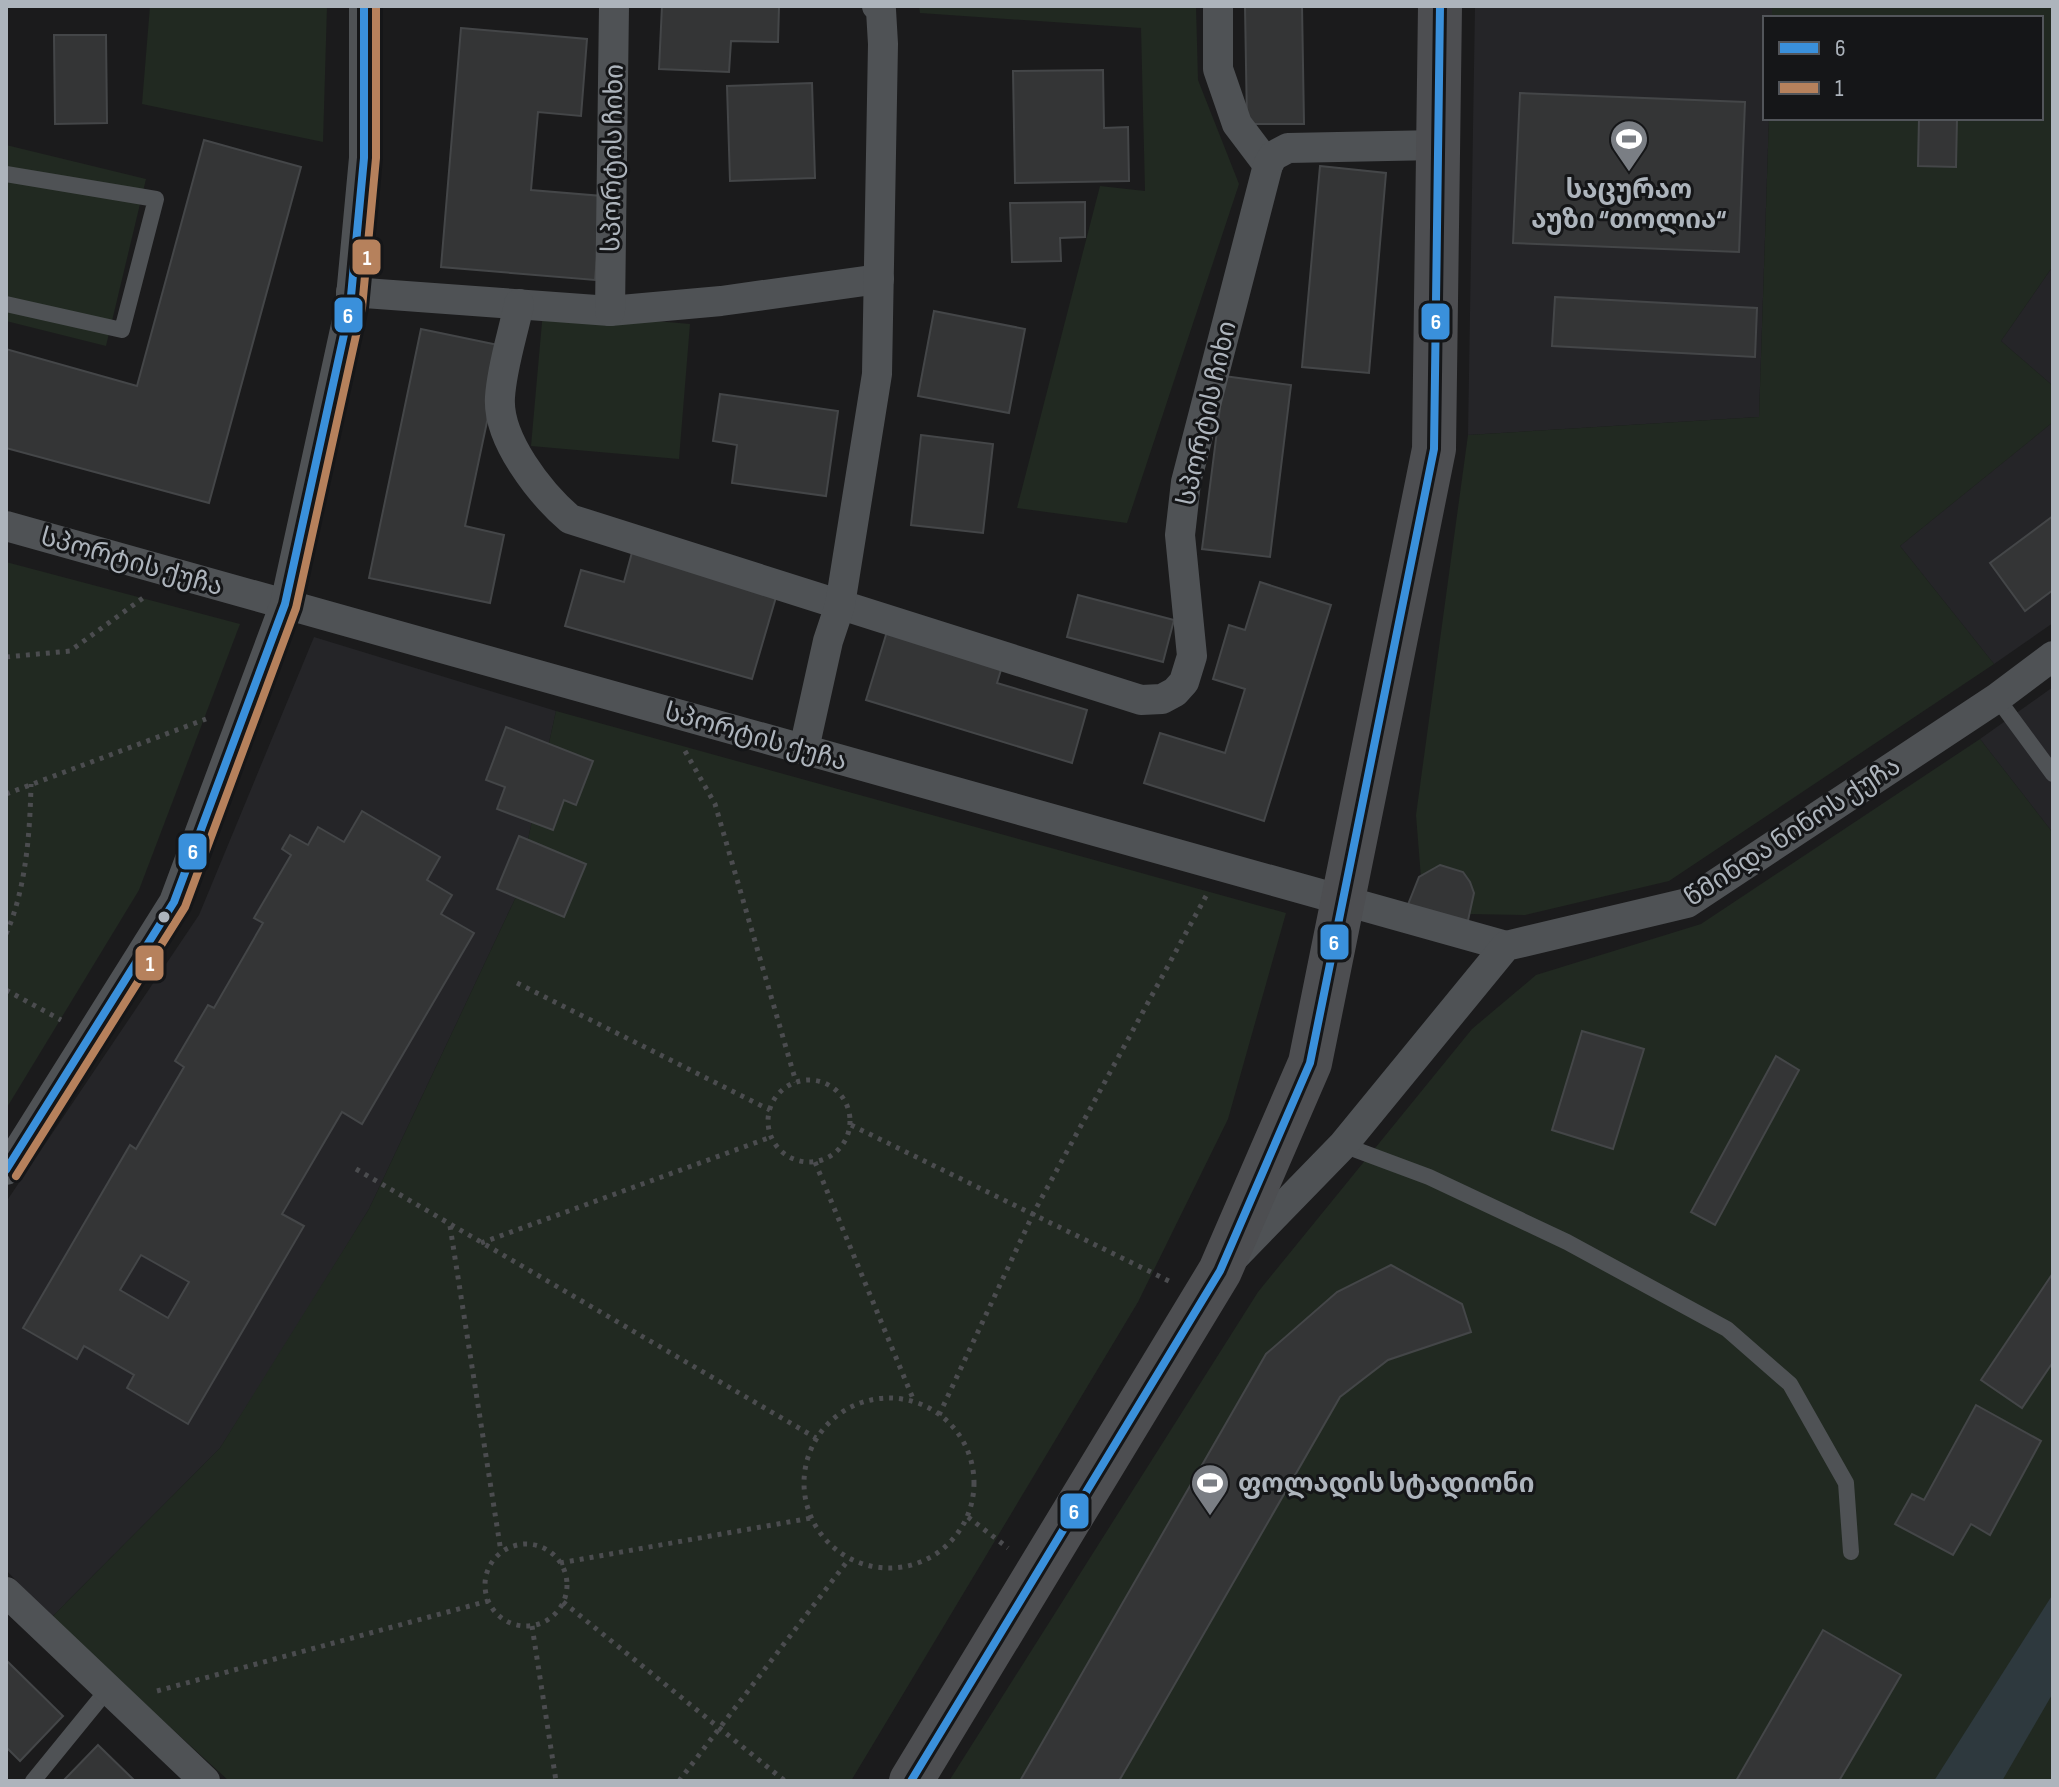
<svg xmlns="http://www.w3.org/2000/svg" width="2059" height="1787" font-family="'Sofia Sans Condensed','Noto Sans Georgian',sans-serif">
<rect width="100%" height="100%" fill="#1b1b1c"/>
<g fill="#252528">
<polygon points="1475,6 1772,6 1772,18 1765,18 1765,118 1769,118 1759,417 1468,435"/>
<polygon points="2053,266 2053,386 2001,341"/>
<polygon points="2053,422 2053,623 1994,664 1900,546"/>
<polygon points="314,637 556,711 515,899 369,1209 277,1359 220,1448 51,1618 6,1570 6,1202 199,915"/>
<polygon points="2053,687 2053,833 1980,739"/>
</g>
<g fill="#212921">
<polygon points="150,6 327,6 323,142 142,104"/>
<polygon points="919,6 1196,6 1198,80 1239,184 1127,523 1017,508 1100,186 1145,191 1141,28 920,13"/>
<polygon points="1772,6 2053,6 2053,266 2001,341 2053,386 2053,422 1900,546 1994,664 1669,881 1525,915 1468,914 1421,878 1416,815 1468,435 1759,417 1769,118 2041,118 2041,18 1772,18"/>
<polygon points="6,145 146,179 106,346 6,321"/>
<polygon points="543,311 690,324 679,459 531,446"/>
<polygon points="6,562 240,624 139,890 6,1109"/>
<polygon points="556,711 1286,913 1228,1119 1138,1302 851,1781 229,1781 51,1618 220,1448 369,1209 515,899"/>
<polygon points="1980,739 2053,833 2053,1781 949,1781 1258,1292 1472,1029 1536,975 1701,924"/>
</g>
<polygon fill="#2e393e" points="2053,1594 2053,1693 2002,1781 1934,1781"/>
<g fill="#343536" stroke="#444648" stroke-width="2" fill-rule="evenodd">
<polygon points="662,6 779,7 778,42 731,41 729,72 659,69"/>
<polygon points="1245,6 1302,6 1304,124 1247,124"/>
<polygon points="461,28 587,39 581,116 538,112 531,190 602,196 595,280 441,267"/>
<polygon points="54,35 106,35 107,123 55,124"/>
<polygon points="1103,70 1104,128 1128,127 1129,181 1015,183 1013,71"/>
<polygon points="812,83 815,178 730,181 727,86"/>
<polygon points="1520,93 1745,102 1739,252 1513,243"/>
<polygon points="1919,118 1957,118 1956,167 1918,166"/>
<polygon points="204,140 301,167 209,503 6,448 6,349 137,386"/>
<polygon points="1320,166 1386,173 1369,373 1302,367"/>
<polygon points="1085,202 1085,237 1060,238 1061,261 1012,262 1010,203"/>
<polygon points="1555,297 1757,308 1755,357 1552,346"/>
<polygon points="934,311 1025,329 1009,413 918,396"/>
<polygon points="421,329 503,346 465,526 504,535 490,603 369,578"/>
<polygon points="1224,376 1291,385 1270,557 1202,549"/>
<polygon points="720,394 838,411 826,496 732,483 737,445 713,441"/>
<polygon points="921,435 993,444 983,533 911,525"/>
<polygon points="2053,516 2053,590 2025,611 1990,563"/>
<polygon points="634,545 779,587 752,679 565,626 581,570 624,582"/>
<polygon points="1260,582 1331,605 1264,821 1144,783 1160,733 1225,753 1245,689 1213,679 1229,625 1245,630"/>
<polygon points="1078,595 1174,620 1163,662 1067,637"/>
<polygon points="889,625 1004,660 997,683 1087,710 1072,763 866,700"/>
<polygon points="506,727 593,761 576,805 564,800 553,830 497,809 505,787 486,780"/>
<path d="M362 811 440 857 427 880 452 895 441 914 474 933 362 1124 342 1112 282 1214 304 1226 188 1424 127 1388 134 1375 84 1346 77 1359 23 1328 130 1145 136 1149 184 1067 175 1061 208 1005 214 1008 263 923 254 918 291 855 282 849 290 835 308 845 318 827 344 842ZM141 1255 189 1282 168 1318 120 1290Z"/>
<polygon points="519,836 586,864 564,917 497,889"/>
<polygon points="1440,865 1463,872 1470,882 1474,893 1467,925 1407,907 1419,877"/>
<polygon points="1582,1031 1644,1049 1613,1149 1552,1130"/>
<polygon points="1776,1056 1799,1070 1715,1225 1691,1212"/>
<polygon points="1391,1265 1462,1304 1471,1332 1388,1360 1340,1397 1119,1781 1020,1781 1266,1354 1337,1292"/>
<polygon points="2053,1273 2053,1362 2022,1408 1981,1380"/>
<polygon points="1976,1405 2041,1441 1990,1535 1971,1524 1953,1555 1895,1524 1912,1494 1924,1500"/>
<polygon points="1823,1630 1901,1675 1839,1781 1736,1781"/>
<polygon points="6,1660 63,1716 20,1761 6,1747"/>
<polygon points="98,1745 135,1781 63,1781"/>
</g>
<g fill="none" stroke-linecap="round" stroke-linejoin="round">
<g stroke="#4b4c4f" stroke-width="5" stroke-dasharray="4 6" stroke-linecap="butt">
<polyline points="6,657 70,651 143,598"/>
<polyline points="685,751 715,804 796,1082"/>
<polyline points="6,794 206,719"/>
<path d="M6 934C26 889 30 833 31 784"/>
<polyline points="517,983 770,1110"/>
<polyline points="6,990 61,1020"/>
<circle cx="809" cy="1121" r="41"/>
<polyline points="851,1125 1169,1281"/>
<polyline points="815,1162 914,1401"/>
<polyline points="356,1169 816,1438"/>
<polyline points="450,1226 501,1552"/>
<polyline points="481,1243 771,1137"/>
<circle cx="889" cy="1483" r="85"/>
<polyline points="939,1415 1034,1212 1206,896"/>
<polyline points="968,1517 1008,1548"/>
<circle cx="526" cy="1585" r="41"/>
<polyline points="560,1563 811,1518"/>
<polyline points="563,1602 785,1781"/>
<polyline points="532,1626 556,1781"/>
<polyline points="157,1691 488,1601"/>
<polyline points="679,1781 849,1559"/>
</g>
<g stroke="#4f5255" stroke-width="16">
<polyline points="6,174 156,199 122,330 6,304"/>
<polyline points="1997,698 2053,774"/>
<polyline points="1343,1145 1429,1177 1567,1242 1727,1329 1790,1384 1846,1483 1851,1552"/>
<polyline points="33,1781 108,1689"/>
</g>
<g stroke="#4f5255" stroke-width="30">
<polyline points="1218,6 1218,69 1237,124 1268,165"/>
<polyline points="351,292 610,311 721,301 879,279"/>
<path d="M519 304C513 334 502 366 500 397 497 439 540 493 570 519L1141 700 1162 699 1175 692 1184 682 1192 656 1180 535 1186 482 1268 165 1273 156 1288 148 1438 145"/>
<polyline points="610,311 614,6"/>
<polyline points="6,526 1506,946"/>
<polyline points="804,749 828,641 840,605 877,374 883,44 881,10 877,6"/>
<polyline points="6,1170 174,902 285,604 350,307 364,158 364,6"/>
<polyline points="1236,1255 1343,1145 1506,946 1687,903 1997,698 2053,656"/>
<polyline points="6,1592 205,1781"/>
</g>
<polyline stroke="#4d4e51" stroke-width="44" points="911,1781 1220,1271 1310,1063 1434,449 1440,6"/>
<defs>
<g id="bus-1">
<polyline points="6,1170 174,902 285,604 350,307 364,158 364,6"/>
<polyline points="911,1781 1220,1271 1310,1063 1434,449 1440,6"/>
</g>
<polyline id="bus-2" points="16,1176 185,907 296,608 362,308 376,158 376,6"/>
</defs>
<use href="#bus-1" stroke="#151618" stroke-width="14"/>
<use href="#bus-2" stroke="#151618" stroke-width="14"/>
<use href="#bus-1" stroke="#3a90db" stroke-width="8"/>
<use href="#bus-2" stroke="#b6815c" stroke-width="8"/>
</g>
<defs>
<symbol id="stadium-pin" viewBox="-11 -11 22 30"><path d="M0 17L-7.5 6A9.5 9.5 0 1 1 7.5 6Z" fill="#7a7e84" stroke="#151618"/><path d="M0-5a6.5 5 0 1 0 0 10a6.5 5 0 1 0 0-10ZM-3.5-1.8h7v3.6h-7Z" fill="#fff"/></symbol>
</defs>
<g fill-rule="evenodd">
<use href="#stadium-pin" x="1607" y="117" width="44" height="60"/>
<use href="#stadium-pin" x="1188" y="1461" width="44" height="60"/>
</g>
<circle fill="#adb4bc" stroke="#151618" stroke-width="3" cx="164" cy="917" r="7"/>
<g text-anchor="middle" stroke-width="6" stroke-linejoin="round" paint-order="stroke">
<g font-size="26" fill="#adb4bc" stroke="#151618">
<text transform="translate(612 158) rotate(-89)" y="9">სპორტის ჩიხი</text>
<text transform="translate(1206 413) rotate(-77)" y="9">სპორტის ჩიხი</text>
<text transform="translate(132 561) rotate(16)" y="9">სპორტის ქუჩა</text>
<text transform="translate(756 736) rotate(16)" y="9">სპორტის ქუჩა</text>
<text transform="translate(1792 831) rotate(-33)" y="9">წმინდა ნინოს ქუჩა</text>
</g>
<g font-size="26" font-weight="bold" fill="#adb4bc" stroke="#151618">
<text x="1629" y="198">საცურაო<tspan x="1629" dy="30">აუზი “თოლია“</tspan></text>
<text x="1238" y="1492" text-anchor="start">ფოლადის სტადიონი</text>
</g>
</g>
<g stroke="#151618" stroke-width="3">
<rect x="351" y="238" width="31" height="38" rx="8" fill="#b6815c"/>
<rect x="333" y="296" width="31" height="38" rx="8" fill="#3a90db"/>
<rect x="1420" y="302" width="31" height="39" rx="8" fill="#3a90db"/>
<rect x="177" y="832" width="31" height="39" rx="8" fill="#3a90db"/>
<rect x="1319" y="923" width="31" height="38" rx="8" fill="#3a90db"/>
<rect x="134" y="944" width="31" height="38" rx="8" fill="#b6815c"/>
<rect x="1059" y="1492" width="31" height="38" rx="8" fill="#3a90db"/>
</g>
<g font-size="22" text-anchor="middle" font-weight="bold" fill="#fff">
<text x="367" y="265">1</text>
<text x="348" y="323">6</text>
<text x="1436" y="329">6</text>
<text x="193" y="859">6</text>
<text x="1334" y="950">6</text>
<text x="150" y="971">1</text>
<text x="1074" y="1519">6</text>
</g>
<rect width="2059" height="1787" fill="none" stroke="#adb4bc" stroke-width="16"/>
<rect x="1763" y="16" width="280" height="104" fill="#151618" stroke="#52555a" stroke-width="2"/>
<rect x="1779" y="42" width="40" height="12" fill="#3a90db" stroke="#52555a" stroke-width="2"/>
<text x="1835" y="56" font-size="24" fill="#adb4bc">6</text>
<rect x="1779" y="82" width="40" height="12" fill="#b6815c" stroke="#52555a" stroke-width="2"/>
<text x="1835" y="96" font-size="24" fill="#adb4bc">1</text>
</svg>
